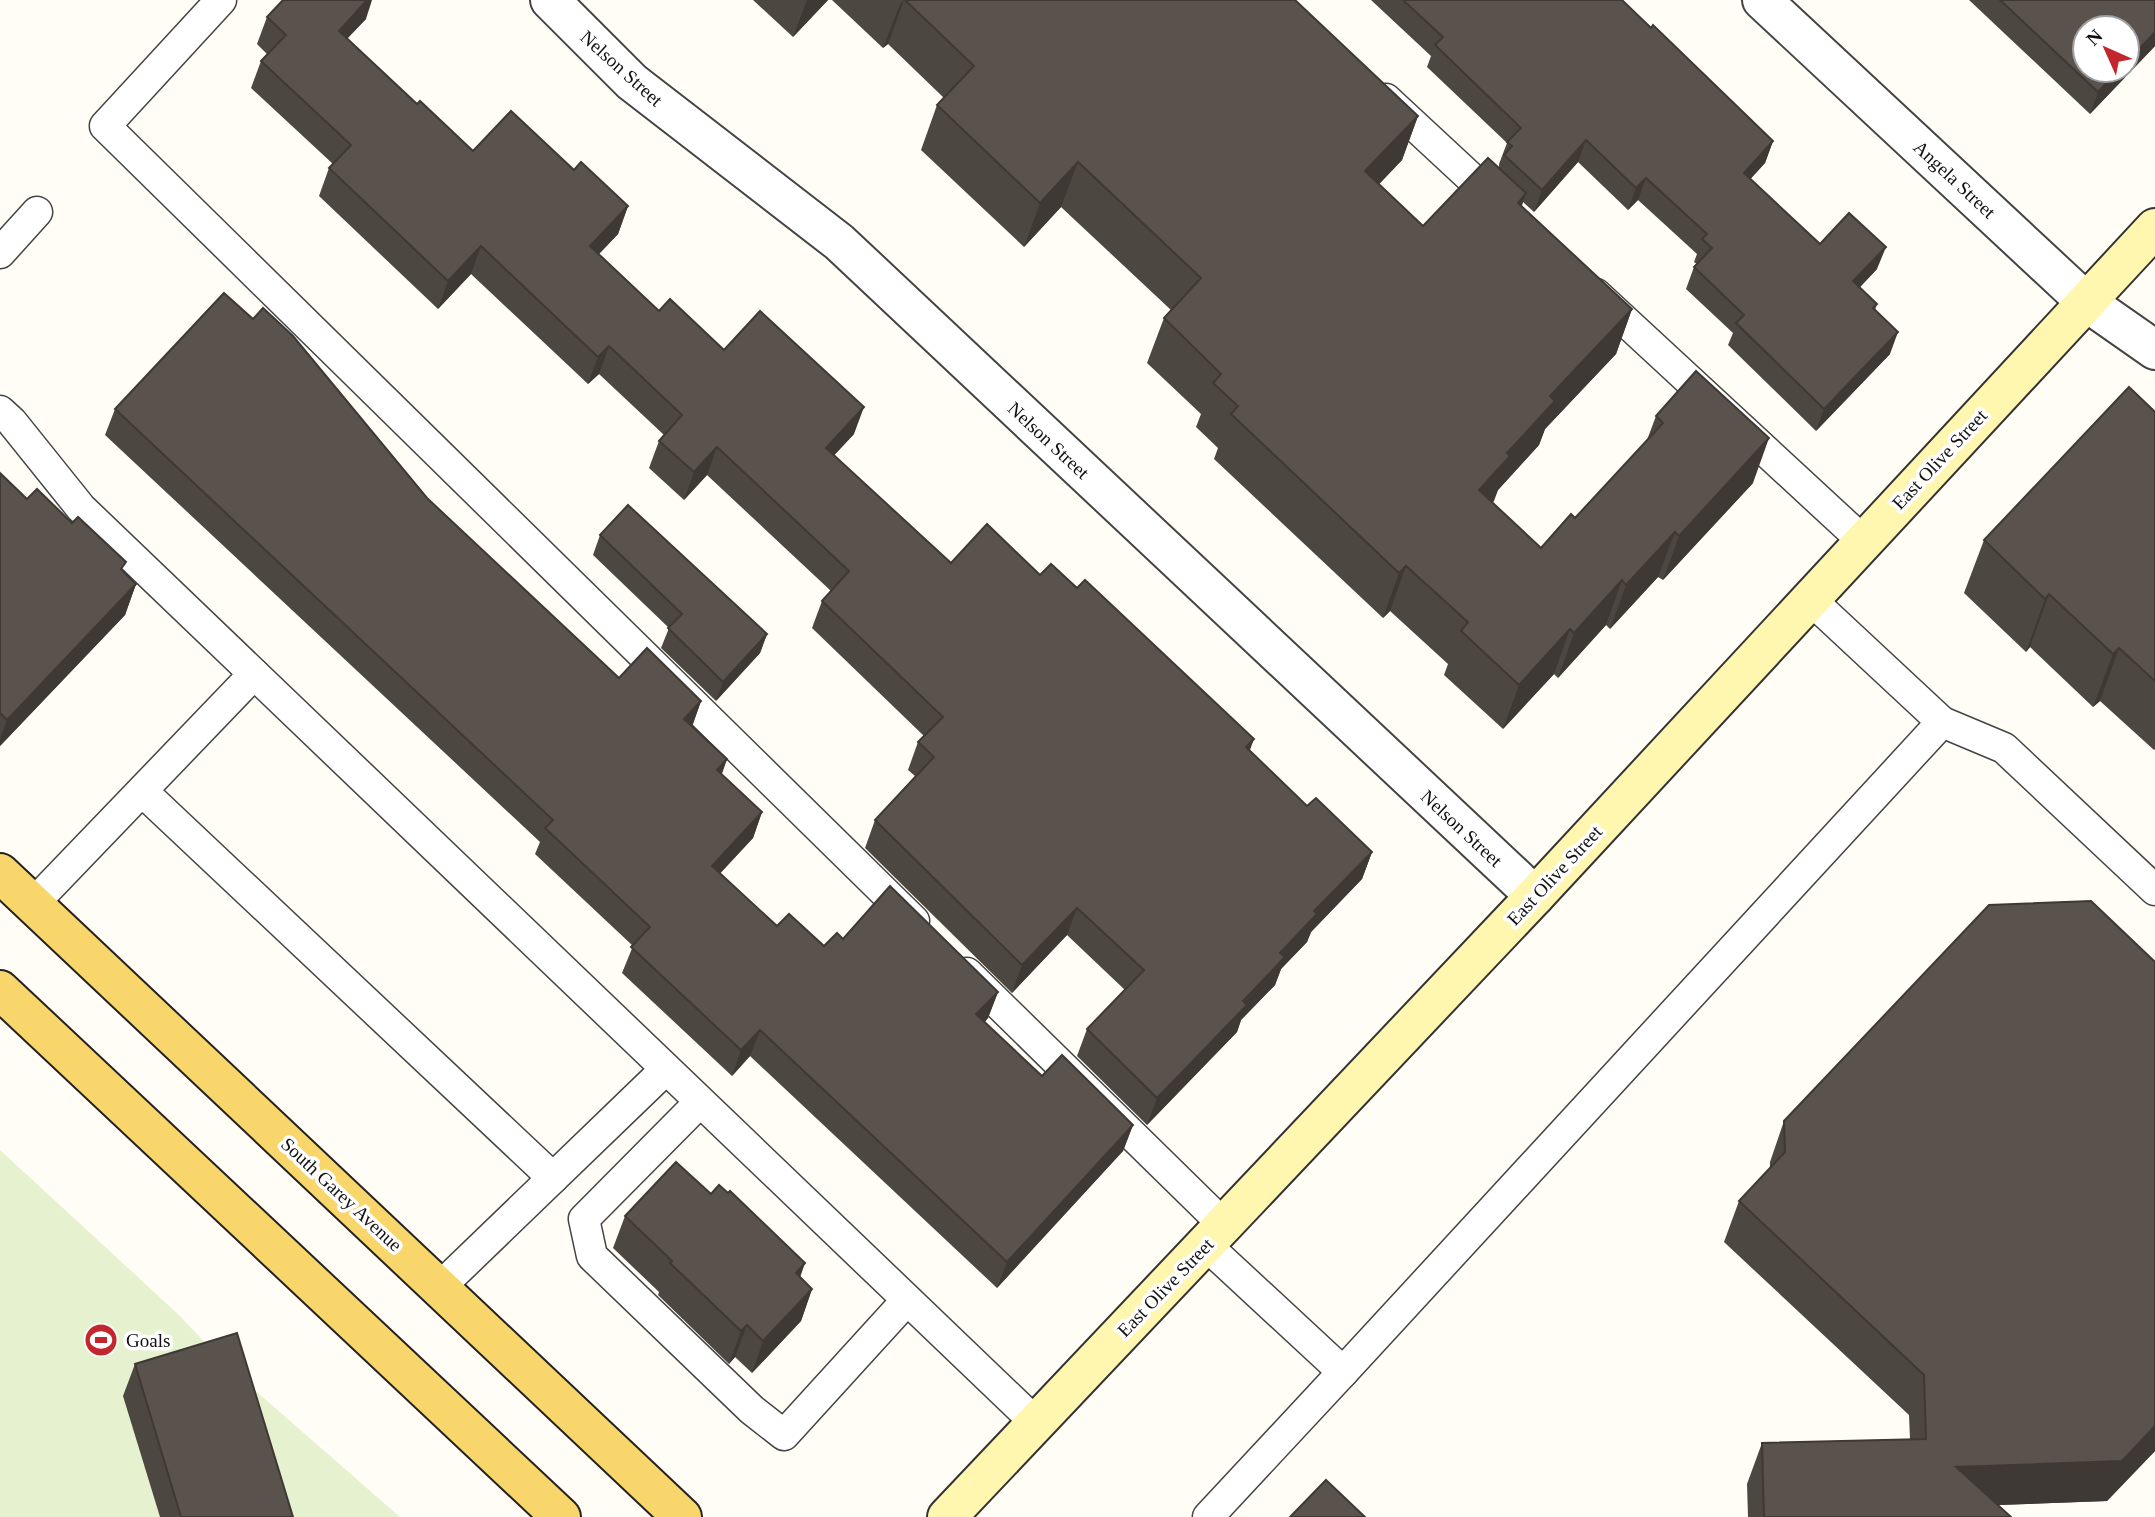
<svg xmlns="http://www.w3.org/2000/svg" width="2155" height="1517" font-family="Georgia,serif">
<rect width="100%" height="100%" fill="#fffdf5"/>
<polygon fill="#e6f2cf" points="0,1150 179,1315 226,1365 400,1517 0,1517"/>
<g fill="none" stroke-linecap="round" stroke-linejoin="round">
<defs>
<g id="lane">
<polyline points="221,0 105,126 914,921"/>
<polyline points="1386,99 1498,203"/>
<polyline points="0,253 37,212"/>
<polyline points="1596,294 1863,541"/>
<polyline points="0,411 12,422 81,508 1036,1423"/>
<polyline points="1942,722 2004,748 2155,890"/>
<polyline points="142,791 553,1178"/>
<polyline points="33,904 254,674"/>
<polyline points="967,973 1224,1225"/>
<polyline points="700,1102 584,1219 592,1256 752,1410 784,1435 907,1300"/>
<polyline points="1206,1245 1343,1372 1942,722 1810,599"/>
<polyline points="440,1287 666,1069"/>
<polyline points="1208,1517 1343,1372"/>
</g>
<g id="street">
<polyline points="550,0 632,82 839,242 1535,896"/>
<polyline points="1762,0 2085,301 2155,350"/>
</g>
<polyline id="secondary" points="947,1517 1535,896 2155,228"/>
<g id="primary">
<polyline points="0,873 682,1517"/>
<polyline points="0,990 561,1517"/>
</g>
</defs>
<use href="#lane" stroke="#444" stroke-width="33"/>
<use href="#street" stroke="#444" stroke-width="42"/>
<use href="#secondary" stroke="#333" stroke-width="42"/>
<use href="#primary" stroke="#222" stroke-width="42"/>
<use href="#lane" stroke="#fff" stroke-width="30"/>
<use href="#street" stroke="#fff" stroke-width="38"/>
<use href="#secondary" stroke="#fff6b0" stroke-width="38"/>
<use href="#primary" stroke="#f9d66b" stroke-width="38"/>
</g>
<g fill="#4d4742">
<polygon points="753,0 828,0 793,37"/>
<polygon points="832,0 1295,0 1418,116 1402,160 1379,184 1423,226 1499,168 1499,164 1507,143 1427,67 1431,56 1371,0 1622,0 1773,141 1765,163 1750,179 1820,244 1877,269 1860,287 1877,304 1875,310 1890,354 1816,431 1728,345 1733,333 1686,289 1694,267 1697,264 1694,262 1697,254 1638,200 1628,210 1578,162 1534,212 1523,202 1522,206 1632,309 1616,354 1545,429 1539,445 1498,490 1492,503 1541,548 1575,518 1647,440 1656,416 1753,483 1663,580 1658,577 1610,629 1606,625 1558,678 1554,674 1503,729 1444,675 1448,664 1390,611 1383,618 1214,459 1218,448 1196,427 1201,414 1147,363 1164,318 1171,310 1061,207 1024,247 921,150 937,105 944,98 888,44 883,48"/>
<polygon points="1969,0 2155,0 2155,46 2090,114"/>
<polygon points="267,17 366,19 347,38 417,104 473,151 574,170 628,206 618,234 599,254 659,311 724,350 854,434 834,455 951,563 1040,575 1077,588 1254,739 1249,750 1307,806 1372,852 1362,879 1311,932 1307,942 1281,969 1275,985 1241,1020 1237,1032 1147,1125 1077,1056 1087,1029 1125,990 1067,935 1012,993 865,848 875,820 915,776 908,770 918,742 924,736 812,628 822,601 831,591 707,475 684,500 649,468 659,441 664,435 599,374 588,384 471,274 438,309 319,196 329,168 333,164 251,88 261,61 267,54 257,44"/>
<polygon points="115,409 427,498 619,678 701,701 692,726 727,759 722,774 762,812 753,838 720,873 777,926 824,946 843,939 998,992 988,1018 985,1022 1042,1076 1133,1125 1123,1151 997,1288 750,1056 732,1076 622,973 633,946 535,854 540,842 105,435"/>
<polygon points="2155,412 2155,749 2154,750 2100,701 2093,707 2030,647 2026,652 1964,593 1984,540"/>
<polygon points="0,473 27,499 123,571 136,584 125,615 0,746"/>
<polygon points="600,535 767,634 760,653 716,701 661,648 669,628 593,555"/>
<polygon points="2155,962 2155,1451 2107,1501 1998,1505 2011,1517 1748,1517 1747,1484 1762,1443 1910,1439 1909,1415 1724,1242 1739,1201 1770,1168 1770,1162 1784,1121"/>
<polygon points="625,1216 800,1277 812,1289 801,1321 752,1373 735,1357 729,1364 658,1295 659,1292 613,1248"/>
<polygon points="135,1364 293,1517 160,1517 123,1396"/>
</g>
<g fill="#3f3936">
<polygon points="367,0 372,0 366,19 329,58 339,31"/>
<polygon points="807,0 828,0 793,37"/>
<polygon points="904,0 888,44 883,48 900,4"/>
<polygon points="2155,32 2155,46 2090,114 2098,92 2119,70 2127,70 2127,62"/>
<polygon points="1418,116 1402,160 1349,216 1365,171"/>
<polygon points="1586,140 1578,162 1534,212 1542,190"/>
<polygon points="1773,141 1765,163 1736,195 1744,173"/>
<polygon points="1078,162 1061,207 1024,247 1040,203"/>
<polygon points="1646,178 1638,200 1628,210 1636,188"/>
<polygon points="1526,193 1510,238 1518,203"/>
<polygon points="628,206 618,234 580,274 590,246"/>
<polygon points="481,246 471,274 438,309 448,281"/>
<polygon points="1886,247 1877,269 1845,303 1853,281"/>
<polygon points="1632,309 1616,354 1545,429 1539,445 1498,490 1494,501 1462,535 1479,490 1550,396"/>
<polygon points="1898,332 1890,354 1816,431 1824,409"/>
<polygon points="609,346 599,374 588,384 598,357"/>
<polygon points="864,407 854,434 816,475 826,448"/>
<polygon points="1769,438 1753,483 1663,580 1679,536"/>
<polygon points="717,447 707,475 684,500 694,472"/>
<polygon points="1675,532 1658,577 1610,629 1626,585"/>
<polygon points="1406,566 1390,611 1383,618 1399,573"/>
<polygon points="1622,580 1606,625 1558,678 1574,633"/>
<polygon points="136,584 125,615 0,746 0,739 7,720"/>
<polygon points="2049,594 2030,647 2026,652 2045,599"/>
<polygon points="1570,629 1554,674 1503,729 1519,685"/>
<polygon points="767,634 760,653 716,701 723,682"/>
<polygon points="2119,648 2100,701 2093,707 2113,654"/>
<polygon points="701,701 692,727 684,719"/>
<polygon points="1254,739 1244,766 1246,747"/>
<polygon points="727,759 717,785 717,770"/>
<polygon points="762,812 753,838 703,892 712,866"/>
<polygon points="1372,852 1362,879 1311,932 1307,942 1281,969 1275,985 1241,1020 1237,1032 1147,1125 1157,1098 1243,1001 1314,911"/>
<polygon points="1077,908 1067,935 1012,993 1022,965"/>
<polygon points="998,992 988,1018 967,1040 976,1014"/>
<polygon points="760,1030 750,1056 732,1076 741,1050"/>
<polygon points="1133,1125 1123,1151 997,1288 1007,1262"/>
<polygon points="805,1263 794,1295 796,1273"/>
<polygon points="812,1289 801,1321 752,1373 763,1341"/>
<polygon points="747,1325 735,1357 729,1364 741,1331"/>
<polygon points="2155,1426 2155,1451 2107,1501 1942,1507 1956,1467"/>
</g>
<g fill="#5a524d" stroke="#3f3936" stroke-width="2">
<polygon points="283,0 367,0 339,31 417,104 420,101 473,151 511,111 574,170 581,162 628,206 590,246 659,311 670,299 724,350 760,311 864,407 826,448 951,563 987,524 1040,575 1051,564 1077,588 1085,580 1254,739 1246,747 1307,806 1316,798 1372,852 1314,911 1317,914 1280,953 1285,957 1243,1001 1247,1005 1157,1098 1087,1029 1144,970 1077,908 1022,965 875,820 934,757 918,742 943,717 822,601 849,571 717,447 694,472 659,441 682,415 609,346 598,357 481,246 448,281 329,168 351,145 261,61 286,35 267,17"/>
<polygon points="905,0 1295,0 1418,116 1365,171 1423,226 1488,158 1526,193 1518,203 1632,309 1550,396 1555,401 1507,453 1510,456 1479,490 1541,548 1571,514 1575,518 1663,423 1656,416 1696,371 1769,438 1679,536 1675,532 1626,585 1622,580 1574,633 1570,629 1519,685 1461,631 1468,622 1406,566 1399,573 1231,414 1238,406 1213,383 1221,374 1164,318 1201,278 1078,162 1040,203 937,105 974,66"/>
<polygon points="1403,0 1622,0 1651,28 1653,25 1773,141 1744,173 1820,244 1849,213 1886,247 1853,281 1877,304 1873,308 1898,332 1824,409 1736,323 1744,315 1694,267 1712,248 1702,239 1707,234 1646,178 1636,188 1586,140 1542,190 1504,155 1512,146 1507,142 1521,128 1435,45 1443,37"/>
<polygon points="2000,0 2155,0 2155,32 2127,62 2127,28 2085,28 2085,70 2119,70 2098,92"/>
<polygon points="224,293 253,319 263,308 293,336 427,498 619,678 647,648 701,701 684,719 727,759 717,770 762,812 712,866 777,926 789,914 824,946 837,933 843,939 890,886 998,992 976,1014 1042,1076 1062,1055 1133,1125 1007,1262 760,1030 741,1050 631,947 650,927 545,828 553,820 115,409"/>
<polygon points="2129,387 2155,412 2155,681 2119,648 2113,654 2049,594 2045,599 1984,540"/>
<polygon points="0,473 27,499 37,489 72,523 78,517 126,562 121,569 136,584 7,720 0,713"/>
<polygon points="628,505 767,634 723,682 668,628 682,614 600,535"/>
<polygon points="2091,901 2155,962 2155,1426 2122,1461 1956,1467 2011,1517 1764,1517 1762,1443 1926,1439 1924,1375 1739,1201 1785,1152 1784,1121 1989,905"/>
<polygon points="676,1162 711,1194 719,1185 728,1193 730,1191 805,1263 796,1273 812,1289 763,1341 747,1325 741,1331 670,1263 672,1261 625,1216"/>
<polygon points="237,1333 293,1517 181,1517 135,1364"/>
<polygon points="1326,1480 1365,1517 1290,1517"/>
</g>
<defs>
<symbol id="stadium-disc" viewBox="-11 -11 22 22"><circle r="9.5" fill="#c4262e" stroke="#fff"/><path d="M0-5a6.5 5 0 1 0 0 10a6.5 5 0 1 0 0-10ZM-3.5-1.8h7v3.6h-7Z" fill="#fff"/></symbol>
</defs>
<g fill-rule="evenodd">
<use href="#stadium-disc" x="82" y="1321" width="38" height="38"/>
</g>
<g text-anchor="middle" stroke-width="7" stroke-linejoin="round" paint-order="stroke">
<g font-size="19" fill="#111" stroke="#fff">
<text transform="translate(622 68) rotate(42)" y="7">Nelson Street</text>
<text transform="translate(1955 179) rotate(43)" y="7">Angela Street</text>
<text transform="translate(1049 440) rotate(43)" y="7">Nelson Street</text>
<text transform="translate(1939 459) rotate(-47)" y="7">East Olive Street</text>
<text transform="translate(1462 828) rotate(43)" y="7">Nelson Street</text>
<text transform="translate(1554 875) rotate(-47)" y="7">East Olive Street</text>
<text transform="translate(342 1194) rotate(43)" y="7">South Garey Avenue</text>
<text transform="translate(1165 1287) rotate(-46)" y="7">East Olive Street</text>
</g>
<g font-size="19" fill="#111" stroke="#fff" text-anchor="start">
<text x="126" y="1347">Goals</text>
</g>
</g>
<g transform="translate(2106 49) rotate(315)"><circle r="33" fill="#ffffff" stroke="#a0a0a0" stroke-width="2"/>
<path d="M0-5L12 26L0 18L-12 26Z" fill="#c4262e"/>
<text y="-10" font-size="19" font-weight="bold" text-anchor="middle" fill="#111111">N</text>
</g>
</svg>
